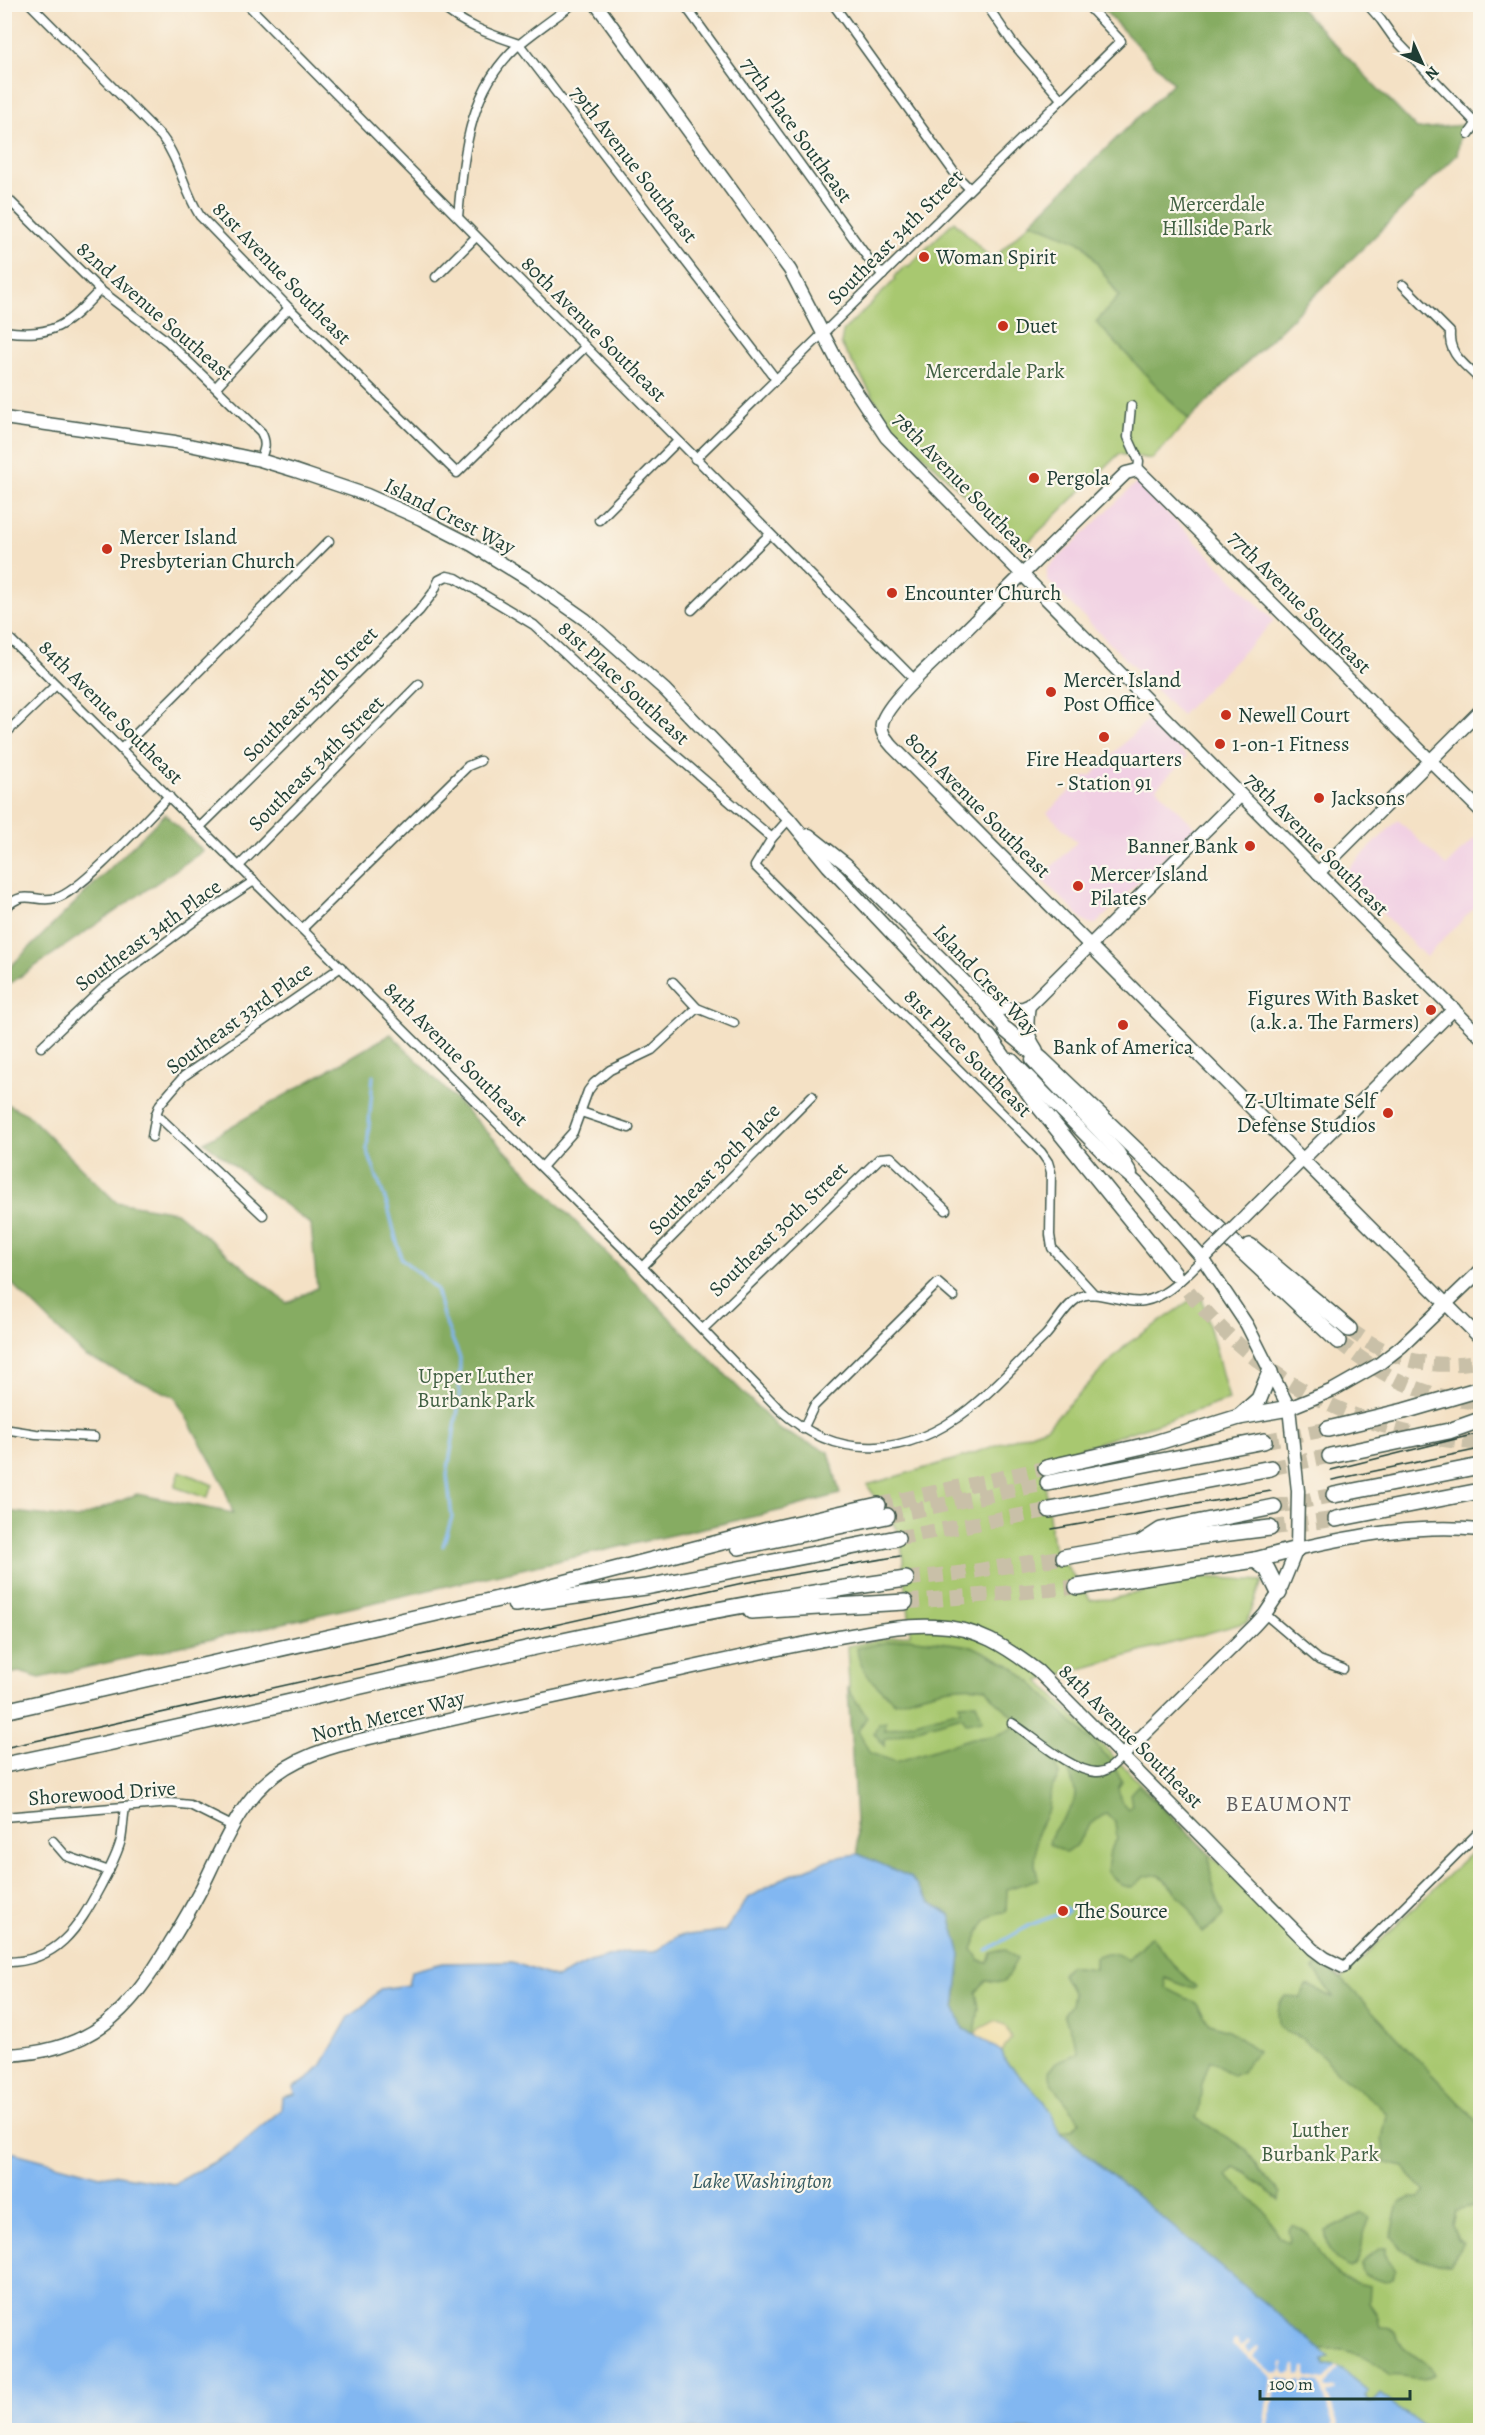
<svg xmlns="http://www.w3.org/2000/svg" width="1485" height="2435" font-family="Alegreya,serif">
<rect width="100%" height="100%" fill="#fbf7ec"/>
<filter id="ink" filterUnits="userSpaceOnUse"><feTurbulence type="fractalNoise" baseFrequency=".0167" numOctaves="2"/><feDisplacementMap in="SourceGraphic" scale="12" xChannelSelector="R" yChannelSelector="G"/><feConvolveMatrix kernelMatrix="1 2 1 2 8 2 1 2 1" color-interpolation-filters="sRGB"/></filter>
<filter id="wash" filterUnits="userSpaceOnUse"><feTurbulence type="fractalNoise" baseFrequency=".008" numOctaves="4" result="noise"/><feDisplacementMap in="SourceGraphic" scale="24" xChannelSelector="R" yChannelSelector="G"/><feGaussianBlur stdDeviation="1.35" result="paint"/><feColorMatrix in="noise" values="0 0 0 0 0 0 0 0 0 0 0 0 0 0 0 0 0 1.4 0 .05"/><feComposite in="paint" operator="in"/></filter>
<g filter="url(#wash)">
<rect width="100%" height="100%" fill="#f4e1c5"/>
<g fill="#f1d0e3">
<polygon points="1137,482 1274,621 1181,715 1047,580 1047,569"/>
<polygon points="1149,718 1187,757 1156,788 1195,827 1096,924 1088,924 1040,878 1077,842 1047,813 1086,776 1091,776"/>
<polygon points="1398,820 1446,866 1480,833 1480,902 1426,957 1343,874"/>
</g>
<g fill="#a8c870" stroke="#648252" stroke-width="1.5">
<polygon points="954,221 992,260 1031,222 1084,244 1119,296 1097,323 1189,420 1152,459 1119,454 1021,549 889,422 841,344 843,331 895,280 895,276 905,266 909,266"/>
<polygon points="1201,1294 1229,1400 1042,1461 1053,1546 1090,1600 1112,1599 1203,1577 1262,1581 1247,1622 1039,1681 1337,1983 1480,1844 1480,2430 1427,2430 1380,2395 1373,2402 1368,2401 1365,2396 1367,2391 1337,2366 1325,2365 1323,2360 1328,2357 1061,2133 1045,2102 1006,2062 1002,2052 963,2029 950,1915 858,1854 847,1646 911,1634 900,1533 867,1485 963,1457 1047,1427 1127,1344"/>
<polygon points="180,1471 213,1485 207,1498 175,1487"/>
</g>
<g fill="#86ac62" stroke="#52744b" stroke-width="1.5">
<polygon points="1099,5 1297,5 1417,129 1462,125 1457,155 1189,420 1096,322 1119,296 1084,244 1031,222 1173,83"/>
<polygon points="165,814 203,851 5,987 5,972"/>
<polygon points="391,1034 780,1430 829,1452 840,1494 787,1509 40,1678 19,1672 5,1675 5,1511 77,1519 137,1494 233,1513 222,1481 175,1397 85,1356 5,1277 5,1103 27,1114 116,1202 176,1212 287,1303 317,1288 311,1225 204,1142"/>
<path d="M908 1638 972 1646 1010 1665 1032 1683 1110 1759 1122 1782 1118 1788 1121 1801 1128 1809 1132 1805 1130 1794 1138 1785 1209 1854C1209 1876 1215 1895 1223 1915L1213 1926 1202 1932C1195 1924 1196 1919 1191 1911 1182 1897 1170 1886 1158 1874L1144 1877 1132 1888 1121 1885 1107 1871 1110 1850 1117 1839 1115 1822 1106 1813 1090 1825 1075 1846 1065 1853 1049 1844C1051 1824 1075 1815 1075 1793 1075 1785 1068 1773 1067 1765L1055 1758 1059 1776 1051 1789 1049 1809 1037 1833 1035 1865 1038 1879 1007 1889 1006 1912C984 1912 980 1931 972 1949L979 1960 988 1962 991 1953 1005 1949 1017 1959 1004 1982 986 1981 976 1992 979 2008 975 2034 963 2029 955 2008 961 1955 950 1915 930 1902 910 1877 858 1854 848 1689 867 1717 858 1731 870 1753 896 1762 972 1738C991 1738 1007 1734 1020 1722L994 1699 986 1688C955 1682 925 1694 895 1702 878 1687 858 1672 857 1648Z"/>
<polygon points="976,1703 983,1720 966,1723 962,1716 884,1739 884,1746 874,1733 878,1724 886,1722 885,1730 960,1710 959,1704"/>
<path d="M1151 1936 1172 1963 1196 1987 1193 1989 1165 1978 1166 1988 1196 2003 1210 2024 1228 2030 1257 2051 1242 2072 1233 2076 1210 2060 1202 2084 1199 2109 1196 2118 1247 2150 1259 2170 1280 2193 1279 2200 1246 2173 1234 2167 1227 2176 1267 2214 1278 2236 1288 2243 1290 2240 1288 2230 1292 2225C1314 2232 1315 2249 1328 2266 1337 2279 1355 2283 1370 2286L1369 2303 1377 2314 1380 2327C1383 2327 1387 2327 1390 2328 1397 2331 1397 2339 1401 2344 1412 2357 1427 2358 1434 2374 1419 2383 1404 2373 1389 2376 1372 2355 1344 2347 1319 2349L1061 2133 1072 2129 1080 2121C1069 2105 1054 2091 1048 2072L1056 2062 1078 2053C1077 2040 1067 2027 1064 2014L1071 2005 1073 1994 1062 1974 1069 1966 1095 1969V1957C1108 1951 1115 1951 1127 1960Z"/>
<path d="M1319 1965 1339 1976 1480 2125V2201L1476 2206 1456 2211 1453 2225 1456 2239 1463 2243 1450 2264C1427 2263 1404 2256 1391 2236 1396 2224 1395 2211 1400 2202L1410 2198H1420L1426 2192 1410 2176 1404 2167 1385 2163 1382 2139 1387 2114 1375 2102 1340 2075 1324 2057 1301 2038 1286 2032 1279 2025 1278 2012 1280 2003 1285 1996 1301 1997 1306 1985C1317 1987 1323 1995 1333 1997L1314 1969Z"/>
<path d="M1362 2213 1369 2219C1367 2224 1364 2229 1363 2234 1362 2247 1362 2258 1352 2268 1335 2263 1324 2249 1326 2231Z"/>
<polygon points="1380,2248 1385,2248 1385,2254 1395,2271 1393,2279 1385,2282 1365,2275 1361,2270 1361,2263"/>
</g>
<polygon fill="#eeda9e" stroke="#868c69" stroke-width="1.5" points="995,2021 1005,2025 1011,2038 1002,2052 975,2034 981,2028"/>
<polygon fill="#82b7f1" stroke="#507a92" stroke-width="1.5" points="858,1854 910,1877 930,1902 950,1915 961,1955 955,2008 963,2029 975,2034 1002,2052 1006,2062 1045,2102 1061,2133 1329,2357 1323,2360 1325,2365 1337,2366 1368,2391 1365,2396 1368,2401 1373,2402 1380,2394 1427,2430 5,2430 4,2150 100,2176 113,2174 174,2184 232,2152 281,2110 282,2097 295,2094 294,2087 308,2079 321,2066 349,2017 362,2008 380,1989 408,1985 411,1971 443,1963 512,1962 557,1978 590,1962 626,1952 654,1952 678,1936 725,1931 747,1899 779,1880 833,1858"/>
<polygon fill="#f4e1c5" points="1237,2340 1241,2347 1248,2340 1250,2342 1245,2348 1249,2354 1257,2347 1259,2348 1254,2357 1272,2373 1279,2373 1282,2370 1282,2363 1285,2364 1284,2371 1286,2374 1292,2373 1294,2365 1296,2365 1297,2375 1303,2374 1304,2367 1307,2367 1307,2377 1325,2380 1337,2366 1339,2368 1325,2387 1327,2389 1335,2387 1336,2389 1327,2394 1339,2424 1334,2430 1329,2430 1334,2424 1319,2383 1307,2381 1304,2383 1304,2391 1301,2391 1302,2383 1300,2380 1294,2382 1293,2389 1291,2389 1292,2382 1289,2379 1279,2377 1276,2381 1268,2430 1264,2430 1271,2379 1270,2375 1233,2345 1233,2341"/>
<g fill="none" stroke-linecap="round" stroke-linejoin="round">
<g stroke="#82b7f1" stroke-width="3">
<polyline points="373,1076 367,1150 388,1207 401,1258 436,1289 444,1319 460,1358 459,1403 447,1475 452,1517 443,1546"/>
<polyline points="987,1950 1030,1925 1056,1915 1062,1908 1065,1908 1068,1911 1064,1915 1060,1912 1066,1910 1065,1913 1062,1914 1063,1911"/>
</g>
</g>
</g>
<g filter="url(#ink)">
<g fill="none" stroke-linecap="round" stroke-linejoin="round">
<g stroke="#c9c0a8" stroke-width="15" stroke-dasharray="15 8" stroke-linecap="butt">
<path d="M1174 1273C1190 1294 1207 1314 1225 1332 1292 1397 1387 1439 1480 1443"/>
<path d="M1349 1329C1392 1360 1427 1370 1480 1361"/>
<path d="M1338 1341C1379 1375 1426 1399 1480 1402"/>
<polyline points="1264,1441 1328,1429"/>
<polyline points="1271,1468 1330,1456"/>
<polyline points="878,1505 1046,1468"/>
<polyline points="1274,1507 1334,1495"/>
<polyline points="887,1516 1048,1483"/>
<polyline points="1270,1528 1336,1519"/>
<polyline points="897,1538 1050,1510"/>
<polyline points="906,1579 962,1573 1064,1557"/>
<polyline points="905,1602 1077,1587"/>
</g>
<defs>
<g id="street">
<path d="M30 4 162 137C180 161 184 191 200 216L289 308 457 473 585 347"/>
<polyline points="247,4 915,680"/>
<path d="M439 4C463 25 489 34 519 44L775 378"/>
<polyline points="684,4 870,261 883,275"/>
<polyline points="833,4 956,175 969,188"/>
<polyline points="986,4 1012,42 1061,99"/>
<polyline points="1367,4 1381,20 1393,37 1476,123"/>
<polyline points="1469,134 1480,118"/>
<path d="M4 195 100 290 167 341 261 432C267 443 265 449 260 460"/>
<path d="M458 217C464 154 468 87 521 43 538 29 556 17 573 4"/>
<polyline points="436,277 476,237"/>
<path d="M1403 285 1450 332C1448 355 1465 364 1480 380"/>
<path d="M4 331C54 338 67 325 100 290"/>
<polyline points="216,387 289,308"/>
<polyline points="1131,406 1128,437 1139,461 1138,470"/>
<polyline points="695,459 1121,41 1086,4"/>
<polyline points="599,520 678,441"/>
<polyline points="692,610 770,534"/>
<path d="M4 633 642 1267 779 1409C838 1463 908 1457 969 1409 997 1387 1020 1360 1045 1336 1056 1324 1064 1307 1078 1298 1094 1287 1123 1305 1144 1301 1168 1297 1186 1274 1203 1259"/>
<polyline points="4,735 56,685"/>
<polyline points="121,749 329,541"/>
<polyline points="789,819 772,838 755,866 1041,1152 1048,1162 1051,1172 1050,1235 1052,1248 1094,1294"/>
<polyline points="200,827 419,611 433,593 439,580 447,576 456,578 534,625 644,728 772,838"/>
<polyline points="239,866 419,684"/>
<path d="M4 909C26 887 34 904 56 898 81 892 147 818 169 796"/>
<polyline points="302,929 468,766 480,761"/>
<polyline points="673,982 697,1008 734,1023"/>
<polyline points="41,1047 102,989 204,914 254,881"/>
<polyline points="581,1112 629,1128"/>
<polyline points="156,1114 263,1215"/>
<polyline points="152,1137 156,1114 160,1104 184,1076 341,967"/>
<polyline points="542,1167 573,1132 588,1091 594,1083 610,1070 652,1050 697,1008"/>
<polyline points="642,1267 812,1096"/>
<polyline points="703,1329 880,1158 891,1157 946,1210"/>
<polyline points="4,1429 36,1434 94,1437"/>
<polyline points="803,1429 814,1406 938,1283 954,1297"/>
<polyline points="1265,1614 1319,1660 1343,1669"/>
<path d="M1012 1723C1034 1737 1071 1771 1096 1772 1108 1773 1116 1762 1123 1755"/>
<polyline points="4,1817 171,1803 190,1805 232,1826"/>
<polyline points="53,1841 66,1856 109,1871"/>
<path d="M4 1962C57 1963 78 1928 100 1887 108 1872 117 1856 121 1840 123 1830 123 1818 125 1808"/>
<polyline points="1343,1967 1480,1831"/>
</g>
<g id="secondary">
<polyline points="596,4 790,270 842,370 886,437 1480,1036"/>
<polyline points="4,418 175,442 260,460 296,471 367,495 421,519 472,545 529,580 586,620 664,689 789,819 828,866 995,1043"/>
<path d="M1480 810 1138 470 1126 473C1066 531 1007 589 948 648 932 663 887 703 882 723 880 733 887 740 893 747L1480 1338"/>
<polyline points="809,835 847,865 983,1000 1011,1036"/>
<polyline points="1318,873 1480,711"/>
<polyline points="987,1002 1000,1009 1027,1008 1241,795"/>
<polyline points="1012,1060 1109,1159 1137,1183 1203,1259 1247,1325 1289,1408 1298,1491 1297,1549 1279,1593 1265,1614 1254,1626 1123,1755"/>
<polyline points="1032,1060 1118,1152 1131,1173"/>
<polyline points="1258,1204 1454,1009"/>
<polyline points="1203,1259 1220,1242"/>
<polyline points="1289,1408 1333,1390 1379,1364 1402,1346 1480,1271"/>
<path d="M1297 1549C1357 1535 1419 1524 1480 1530"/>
<path d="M4 2055C90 2053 129 2013 170 1943 185 1919 199 1895 211 1869 228 1834 243 1799 275 1775 312 1747 362 1740 406 1730 485 1711 564 1695 643 1678 708 1664 773 1649 839 1637 870 1632 903 1624 935 1626 977 1627 1006 1647 1038 1671L1313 1949 1325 1958 1343 1967"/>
</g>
<g id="highway">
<path d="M1027 1008C1025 1025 1025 1036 1035 1050"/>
<polyline points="1006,1030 1042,1060 1244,1253 1338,1341"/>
<polyline points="989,1037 1034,1100 1174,1273"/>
<polyline points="1250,1246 1349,1329"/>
<polyline points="1239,1417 1259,1399 1270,1372"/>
<polyline points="1328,1429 1404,1411 1480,1389"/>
<polyline points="1330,1456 1449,1431 1480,1420"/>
<polyline points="1046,1468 1152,1444 1239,1417 1289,1408"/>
<polyline points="1048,1483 1264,1441"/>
<polyline points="1334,1495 1480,1466"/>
<polyline points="1050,1510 1271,1468"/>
<polyline points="1336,1519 1480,1491"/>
<polyline points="1141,1543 1161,1530 1274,1507"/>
<polyline points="739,1547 887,1516"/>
<polyline points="1064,1557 1139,1544 1270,1528"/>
<polyline points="1255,1560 1267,1569 1279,1593"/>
<polyline points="1077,1587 1255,1560 1297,1549"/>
<polyline points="515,1604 646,1587 897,1538"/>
<polyline points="751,1611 905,1602"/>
<polyline points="4,1711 529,1592 768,1530 878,1505"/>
<path d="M4 1765C305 1704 602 1621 906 1579"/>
</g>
</defs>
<use href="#street" stroke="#3f564a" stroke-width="11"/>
<use href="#secondary" stroke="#3f564a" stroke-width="15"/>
<use href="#highway" stroke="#3f564a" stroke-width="18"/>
<use href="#street" stroke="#fff" stroke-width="8"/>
<use href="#secondary" stroke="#fff" stroke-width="12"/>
<use href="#highway" stroke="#fff" stroke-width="15"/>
<g stroke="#1f3d34" stroke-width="1.5">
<polyline points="1331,1470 1480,1433"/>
<polyline points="1332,1480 1480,1449"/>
<polyline points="1052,1529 1271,1491"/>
<polyline points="4,1748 738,1584 900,1556"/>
</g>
<defs>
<polyline id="secondary-bridge" points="1220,1242 1258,1204"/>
</defs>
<use href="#secondary-bridge" stroke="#3f564a" stroke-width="15" stroke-linecap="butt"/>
<use href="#secondary-bridge" stroke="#fff" stroke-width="12"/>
</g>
</g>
<g fill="#c8321e" stroke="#fbf7ec" stroke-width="2">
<circle cx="924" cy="257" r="6"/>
<circle cx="1003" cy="326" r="6"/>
<circle cx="1034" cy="478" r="6"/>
<circle cx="107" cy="549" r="6"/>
<circle cx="892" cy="593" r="6"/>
<circle cx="1051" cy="692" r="6"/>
<circle cx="1226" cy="715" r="6"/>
<circle cx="1104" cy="737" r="6"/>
<circle cx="1220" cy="744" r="6"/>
<circle cx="1319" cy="798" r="6"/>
<circle cx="1250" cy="846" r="6"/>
<circle cx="1078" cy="886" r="6"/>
<circle cx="1431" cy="1010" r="6"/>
<circle cx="1123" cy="1025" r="6"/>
<circle cx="1388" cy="1113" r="6"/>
<circle cx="1063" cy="1911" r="6"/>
</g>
<g text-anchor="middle" stroke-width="4.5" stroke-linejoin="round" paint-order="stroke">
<g font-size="21" fill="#1f3d34" stroke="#fbf7ec">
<text transform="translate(797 130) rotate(54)" y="7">77th Place Southeast</text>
<text transform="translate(634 164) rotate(52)" y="7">79th Avenue Southeast</text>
<text transform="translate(895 237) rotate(-45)" y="7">Southeast 34th Street</text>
<text transform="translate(282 273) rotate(46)" y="7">81st Avenue Southeast</text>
<text transform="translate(155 311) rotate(41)" y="7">82nd Avenue Southeast</text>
<text transform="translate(594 329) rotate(45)" y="7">80th Avenue Southeast</text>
<text transform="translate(964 485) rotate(46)" y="7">78th Avenue Southeast</text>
<text transform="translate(450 516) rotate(27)" y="7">Island Crest Way</text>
<text transform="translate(1300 602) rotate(45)" y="7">77th Avenue Southeast</text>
<text transform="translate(624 683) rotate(43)" y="7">81st Place Southeast</text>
<text transform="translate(310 694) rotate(-45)" y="7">Southeast 35th Street</text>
<text transform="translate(111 712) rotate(45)" y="7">84th Avenue Southeast</text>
<text transform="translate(316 763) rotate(-45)" y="7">Southeast 34th Street</text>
<text transform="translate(978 805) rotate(45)" y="7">80th Avenue Southeast</text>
<text transform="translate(1317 844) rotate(45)" y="7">78th Avenue Southeast</text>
<text transform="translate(148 935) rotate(-36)" y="7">Southeast 34th Place</text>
<text transform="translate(986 980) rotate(47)" y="7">Island Crest Way</text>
<text transform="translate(239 1018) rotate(-36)" y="7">Southeast 33rd Place</text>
<text transform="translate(968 1053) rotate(45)" y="7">81st Place Southeast</text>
<text transform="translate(456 1054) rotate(45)" y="7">84th Avenue Southeast</text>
<text transform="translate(714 1169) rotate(-45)" y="7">Southeast 30th Place</text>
<text transform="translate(778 1229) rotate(-44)" y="7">Southeast 30th Street</text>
<text transform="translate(388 1716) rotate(-14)" y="7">North Mercer Way</text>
<text transform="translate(1131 1736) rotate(45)" y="7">84th Avenue Southeast</text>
<text transform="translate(102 1793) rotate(-4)" y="7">Shorewood Drive</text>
</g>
<g font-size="21" fill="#416043" stroke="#fbf7ec">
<text x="1217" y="211">Mercerdale<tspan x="1217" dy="24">Hillside Park</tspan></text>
<text x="995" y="378">Mercerdale Park</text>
<text x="476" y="1383">Upper Luther<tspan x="476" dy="24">Burbank Park</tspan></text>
<text x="1320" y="2137">Luther<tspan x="1320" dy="24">Burbank Park</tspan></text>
</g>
<g font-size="21" fill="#1f3d34" stroke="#fbf7ec" text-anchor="start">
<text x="936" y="264">Woman Spirit</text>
<text x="1015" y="333">Duet</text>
<text x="1046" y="485">Pergola</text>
<text x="119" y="544">Mercer Island<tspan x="119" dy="24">Presbyterian Church</tspan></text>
<text x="904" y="600">Encounter Church</text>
<text x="1063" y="687">Mercer Island<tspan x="1063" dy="24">Post Office</tspan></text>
<text x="1238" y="722">Newell Court</text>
<text x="1232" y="751">1-on-1 Fitness</text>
<text x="1104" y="766" text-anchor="middle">Fire Headquarters<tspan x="1104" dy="24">- Station 91</tspan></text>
<text x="1331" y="805">Jacksons</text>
<text x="1238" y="853" text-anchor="end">Banner Bank</text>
<text x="1090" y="881">Mercer Island<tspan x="1090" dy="24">Pilates</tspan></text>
<text x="1419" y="1005" text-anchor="end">Figures With Basket<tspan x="1419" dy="24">(a.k.a. The Farmers)</tspan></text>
<text x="1123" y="1054" text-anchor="middle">Bank of America</text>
<text x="1376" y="1108" text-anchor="end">Z-Ultimate Self<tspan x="1376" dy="24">Defense Studios</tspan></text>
<text x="1075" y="1918">The Source</text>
</g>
<g font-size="22" letter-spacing="1.5" fill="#5f5d5f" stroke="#fbf7ec">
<text x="1289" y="1811">BEAUMONT</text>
</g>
<g font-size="22" font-style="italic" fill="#385c63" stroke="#fbf7ec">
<text x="762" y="2188">Lake Washington</text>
</g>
</g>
<rect width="1485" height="2435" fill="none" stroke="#fbf7ec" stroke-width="24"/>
<g transform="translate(1422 63) rotate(135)" stroke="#fbf7ec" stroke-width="4.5" paint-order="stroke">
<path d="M0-4.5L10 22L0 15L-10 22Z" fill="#1f3d34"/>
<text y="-9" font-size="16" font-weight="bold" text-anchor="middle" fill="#1f3d34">N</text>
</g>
<path d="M1260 2390v9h150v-9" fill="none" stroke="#1f3d34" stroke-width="3"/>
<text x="1269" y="2390" font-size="18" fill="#1f3d34" stroke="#fbf7ec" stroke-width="4.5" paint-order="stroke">100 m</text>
</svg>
